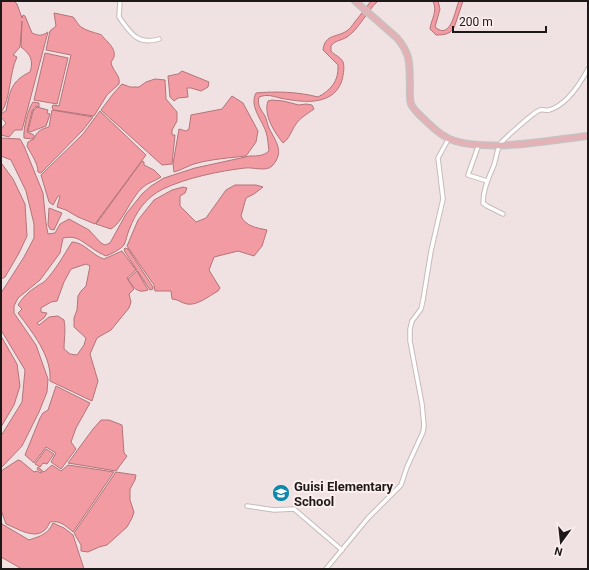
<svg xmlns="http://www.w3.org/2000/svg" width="589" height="570" font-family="Roboto,sans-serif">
<rect width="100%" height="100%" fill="#f0e2e3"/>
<g fill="#f39ba2" stroke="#b37479" fill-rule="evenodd">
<path d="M1 1H14L17 4 22 18 23 15 25 16 32 33C39 36 42 36 48 32L22 130H15L9 137 1 135V127H3L6 123 1 117 2 113 6 111C10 91 11 81 30 72 34 60 30 54 21 47L22 21 20 47 13 55 17 57C9 73 11 99 1 113Z"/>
<path d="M371 1H378C366 12 360 28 347 37 341 41 335 40 331 46V51C334 55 341 57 343 62 345 67 343 78 341 83 331 107 300 102 280 98 272 96 267 94 259 97 257 106 261 109 265 116 267 120 267 124 269 128 276 142 285 152 272 166 266 172 253 167 245 168 219 171 186 178 163 189 145 198 136 212 129 230 127 235 126 241 124 245 120 250 111 254 106 256 101 254 96 251 92 248 81 241 77 235 63 238L60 253 40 280 18 298 14 306V313L36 345 48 379 47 392 39 412 22 446 1 468V436L22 402 25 370 1 330V293L24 257 34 238V224L26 191 11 160 1 156V138L20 139 24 146 43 193 46 223 48 234 55 233 60 224 69 219 89 230 101 243 105 245 110 243 126 214 142 194 151 186 164 178 195 168 250 156C258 156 263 156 269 151 268 144 268 138 266 132 262 120 249 106 256 93 276 91 299 92 318 97 331 90 339 81 338 65L323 50C325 33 338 38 348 30 352 27 354 22 358 18 362 12 367 7 371 1Z"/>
<path d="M433 1H438L440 9 435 27C451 41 455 10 459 1H463L455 25C452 34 445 35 436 35L430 29C431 19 438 12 433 1Z"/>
<path d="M54 13 73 17C76 20 78 25 81 27 87 31 93 32 99 34 104 36 101 35 104 38 111 45 119 53 111 62 112 71 121 75 119 84L107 95 94 116 54 110 52 108 53 105 59 106 71 55 46 50 50 31 56 26Z"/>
<polygon points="45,53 68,58 57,104 34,100"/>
<polygon points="182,71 209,82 208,87 201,91 191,88 187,88 188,97 178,98 174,101 170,97 168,76 178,74"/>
<polygon points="155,79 165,80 166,99 177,112 177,121 172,130 172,135 175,135 172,164 162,165 101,110 113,94 122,84 130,87 139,87 146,82"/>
<path d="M232 96 243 103 258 131 256 142 246 156C229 158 211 159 194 164 188 166 181 170 174 172L173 164 179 129 186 131 189 129 191 115 222 109Z"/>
<path d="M272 100 283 101 299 105 306 104 312 105 314 109C307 114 300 118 296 124 291 131 290 138 283 143 275 133 263 115 268 101Z"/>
<path d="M33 102 39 103V107L36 106 32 111 27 132 34 135V137L32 139 24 138C23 129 28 109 33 102Z"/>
<polygon points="37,107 48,110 47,113 50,114 46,126 30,132 28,131 33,111"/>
<path d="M52 110 93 117 83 130 41 173 38 172C38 163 31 154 27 146L28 142 34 139C37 131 41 129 49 127Z"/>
<polygon points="100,111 146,155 95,224 78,217 66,210 57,207 60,196 58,196 53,205 49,202 41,175 83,134"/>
<path d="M142 161 144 162V165L154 170 161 177C155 181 147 183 142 188 130 199 123 222 111 229L96 224Z"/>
<polygon points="1,164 2,164 13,179 25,204 27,236 19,253 5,277 1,279"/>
<path d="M235 185H256L263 187 254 194 246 198 241 216C245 226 257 228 267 230L262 246 254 256 238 251 214 257 209 270 220 288 218 291C209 296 197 306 187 304 181 303 178 299 172 299L171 291H155L154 285 127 246 138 220 154 200 172 190 183 187 187 188 185 193 180 196V206L196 222 206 218 226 190Z"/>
<polygon points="49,208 62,213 54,230 50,229 48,225"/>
<path d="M72 242C84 242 93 256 104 259L122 251 136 270 127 278 134 289 129 294 131 302 129 308 111 330 97 338 90 354 98 381 92 401 50 381C52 356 32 332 18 313L22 309 18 305C23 297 28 292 36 287 38 285 41 284 44 282 56 270 63 256 72 242ZM86 264 90 266 86 286 81 291 78 296 77 310 74 318V327L86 338 84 345 77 355 70 354 64 349C64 339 66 330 64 320L58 316 49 317 39 325 37 323 44 318 47 313 41 312V308L51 302 57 301 64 282 71 269Z"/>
<polygon points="125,248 128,249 153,287 153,289 150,290 125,252 124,249"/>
<path d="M137 271 148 290C137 294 133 287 128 279Z"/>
<polygon points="1,336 17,364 20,386 14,405 1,427"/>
<polygon points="56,386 90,403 76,428 71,442 76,449 61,469 51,462 56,453 46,447 34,463 25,455 40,418 43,413 48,410"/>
<polygon points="101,420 109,420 122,425 124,453 127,456 116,471 68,463 93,429"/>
<polygon points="46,449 54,454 47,464 43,463 40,467 35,464"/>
<path d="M18 460 21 461 34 472 37 471 41 473 42 472 37 469 38 467 44 472 52 465 61 471 68 465 114 472 73 532C66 526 60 520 50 522 41 544 21 530 6 524L1 510V471Z"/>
<polygon points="116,472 136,475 135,480 130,489 130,500 134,512 132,518 127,527 107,545 99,547 88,552 81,551 81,545 74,533"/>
<path d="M1 522 2 524 29 540C41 536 48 534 53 523L64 528 73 535 84 569H22L1 557Z"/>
</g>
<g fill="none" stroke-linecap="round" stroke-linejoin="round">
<defs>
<g id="street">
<path d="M120 1 119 17C130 32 137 46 159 39"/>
<polyline points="479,144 468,175 487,181"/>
<path d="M503 214 487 206 483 203C483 189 489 177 494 165 496 159 497 150 500 144 504 139 535 111 540 110 543 109 546 111 549 110 567 105 580 84 588 69"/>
<polyline points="247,506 274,510 294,509 342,550"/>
<polyline points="326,569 368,518 401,485 407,467 423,432 424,426 422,404 410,341 410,329 412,321 421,309 423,300 431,251 443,199 438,158 449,138"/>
</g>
<path id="primary" d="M355 1 397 38C412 56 409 64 410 86 410 92 409 98 411 104 414 111 422 117 427 122 435 130 444 138 455 141 494 152 547 140 588 136"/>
</defs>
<use href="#street" stroke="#c8babb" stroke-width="5.5"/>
<use href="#primary" stroke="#c4c3c3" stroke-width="8"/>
<use href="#street" stroke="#fff" stroke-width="3.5"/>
<use href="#primary" stroke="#e2b2b6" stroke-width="5.5"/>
</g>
<defs>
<symbol id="school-disc" viewBox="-11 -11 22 22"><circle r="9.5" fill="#0e89ac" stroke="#fdeff0"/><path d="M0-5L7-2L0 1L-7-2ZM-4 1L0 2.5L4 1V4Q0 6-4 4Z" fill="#fff"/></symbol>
</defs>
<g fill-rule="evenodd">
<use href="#school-disc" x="271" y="483" width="20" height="20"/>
</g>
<g text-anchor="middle" stroke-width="4" stroke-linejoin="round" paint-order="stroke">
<g font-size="13" font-weight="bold" fill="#1e1919" stroke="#fdeff0" text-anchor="start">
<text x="294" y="491">Guisi Elementary<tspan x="294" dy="15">School</tspan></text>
</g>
</g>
<rect width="589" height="570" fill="none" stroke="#1e1919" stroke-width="4"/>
<g transform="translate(561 542) rotate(195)" stroke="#fdeff0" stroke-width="3" paint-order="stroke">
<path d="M0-3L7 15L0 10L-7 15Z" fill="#1e1919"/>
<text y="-6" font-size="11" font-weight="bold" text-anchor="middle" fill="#1e1919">N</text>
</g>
<path d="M453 26v6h93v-6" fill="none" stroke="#1e1919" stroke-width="2"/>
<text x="459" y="26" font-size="12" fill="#1e1919" stroke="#fdeff0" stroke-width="3" paint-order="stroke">200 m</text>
</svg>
